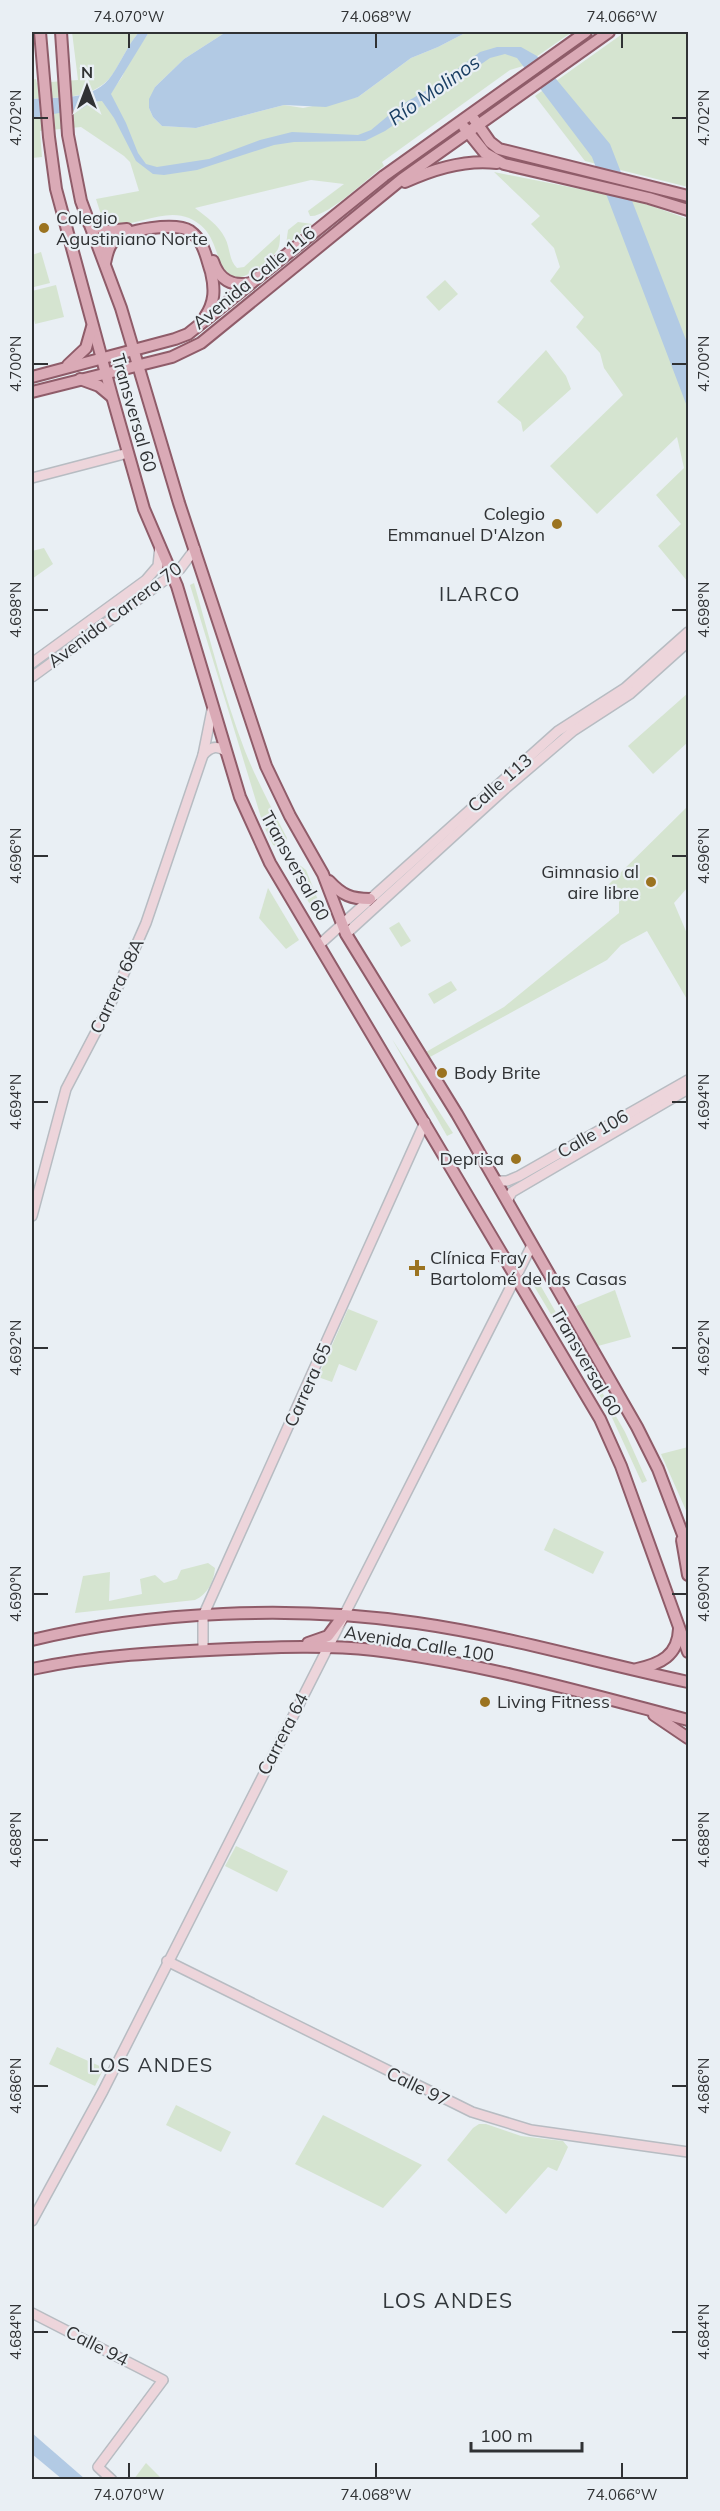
<svg xmlns="http://www.w3.org/2000/svg" width="720" height="2511" font-family="Mulish,sans-serif">
<rect width="100%" height="100%" fill="#e9eff4"/>
<g fill="#d5e4d0">
<path d="M72 32H139C129 44 123 57 115 71 97 100 62 97 32 99V80L36 79 37 83 78 80Z"/>
<path d="M149 32H226L184 59 155 87 149 108 153 117 162 126 196 128 284 105 303 108 358 97 411 58 438 47 467 32H572L523 66 510 70 382 162 384 166C369 177 327 218 310 216L308 211 344 184 311 180 195 208C206 217 218 224 225 238 230 247 229 261 237 268L244 267 280 234C280 238 280 245 278 249 272 260 248 278 235 278 211 267 223 233 189 218 161 206 126 234 103 221L96 199 139 191 130 162 124 156 81 127 40 131 42 157 32 158V118L100 101 112 91 122 77 127 65Z"/>
<polygon points="625,32 688,32 688,187 585,161 535,96"/>
<polygon points="494,172 635,200 688,219 688,582 658,546 681,524 656,495 684,468 677,437 597,514 550,466 623,395 604,368 600,353 576,327 584,317 550,281 560,267 554,248 531,224 540,216"/>
<polygon points="298,222 312,224 286,245 288,230"/>
<polygon points="41,252 50,283 34,287 32,255"/>
<polygon points="445,280 458,294 439,311 426,297"/>
<polygon points="56,285 64,317 35,324 32,310 32,291"/>
<polygon points="546,350 566,376 571,389 523,432 521,422 497,402"/>
<polygon points="44,548 53,564 32,579 32,551"/>
<path d="M194 583C210 639 224 696 245 751 257 781 272 809 287 838L283 849 273 845 263 824 190 585Z"/>
<polygon points="688,693 688,742 653,774 628,746"/>
<polygon points="688,806 688,887 674,903 688,936 688,1001 647,931 621,945 607,960 430,1057 426,1052 504,1007 619,913 619,897 607,886"/>
<polygon points="297,863 306,870 324,915 318,917 293,877 292,867"/>
<polygon points="268,888 299,940 286,949 259,918"/>
<polygon points="399,922 411,941 401,947 389,928"/>
<polygon points="451,981 457,990 434,1004 428,994"/>
<polygon points="392,1039 453,1133 447,1136"/>
<polygon points="539,1283 625,1432 647,1481 642,1483 609,1411 534,1286"/>
<polygon points="615,1290 631,1337 598,1346 576,1306"/>
<polygon points="348,1309 378,1321 356,1371 339,1364 332,1382 318,1377"/>
<polygon points="688,1447 688,1515 661,1454"/>
<polygon points="554,1528 604,1552 593,1574 544,1550"/>
<path d="M208 1563 215 1568C214 1582 207 1595 195 1600L75 1613 83 1576 110 1572 109 1601 142 1594 140 1579 155 1575 164 1583 177 1579 181 1570Z"/>
<polygon points="236,1846 288,1871 277,1892 225,1866"/>
<polygon points="57,2047 104,2068 95,2086 49,2064"/>
<polygon points="176,2105 231,2132 221,2152 166,2125"/>
<polygon points="323,2115 422,2165 383,2208 295,2164"/>
<polygon points="479,2124 486,2124 521,2136 563,2141 568,2147 557,2171 548,2167 506,2214 447,2160 473,2128"/>
<polygon points="146,2463 162,2479 134,2479"/>
</g>
<g fill="#b2cae4">
<path d="M139 32H149L111 94 126 123 138 153 146 164 157 167 209 159 260 140 292 132 358 135 371 130 401 105 439 83 480 52 497 47H521L537 56 610 144 688 345V409L592 157 517 58 505 54 490 58 385 131 365 141 294 142 274 145 197 170 164 175 153 174 136 161 114 118 102 101 92 102 81 109 32 118V99C59 97 95 101 112 75 122 60 128 45 139 32Z"/>
<polygon points="226,32 467,32 438,47 411,58 358,97 326,107 284,105 196,128 162,126 153,117 149,108 149,99 155,87 184,59"/>
<polygon points="32,2433 85,2479 62,2479 32,2454"/>
</g>
<g fill="none" stroke-linecap="round" stroke-linejoin="round">
<defs>
<g id="secondary">
<polyline points="32,478 128,453"/>
<polyline points="32,663 146,580 158,566 160,546"/>
<polyline points="32,677 180,569 195,549"/>
<path d="M203 755C210 747 217 745 225 751"/>
<polyline points="346,934 505,789 573,731 630,694 688,642"/>
<polyline points="320,944 558,731 625,688 688,632"/>
<polyline points="495,1181 507,1181 519,1176 688,1080"/>
<polyline points="507,1201 512,1192 688,1089"/>
<polyline points="32,1216 66,1089 110,1005 146,923 203,755 212,710"/>
<polyline points="203,1650 203,1616 425,1122"/>
<polyline points="167,1961 472,2112 531,2130 688,2152"/>
<polyline points="32,2221 103,2091 532,1245"/>
<polyline points="32,2313 163,2380 98,2467 112,2480"/>
</g>
<g id="primary">
<polyline points="40,32 49,137 56,189 112,396 144,509 177,586 240,797 270,863 600,1419 621,1466 688,1652"/>
<polyline points="61,32 68,135 81,201 121,308 179,503 266,766 290,816 323,874 346,934 457,1114 637,1427 658,1469 688,1548"/>
<polyline points="474,119 490,142 499,149 688,196"/>
<polyline points="464,127 485,153 504,164 649,198 688,210"/>
<path d="M405 182C433 169 465 159 497 163"/>
<polyline points="88,222 107,231 127,229"/>
<path d="M213 261C219 280 232 287 251 283"/>
<path d="M105 263C107 255 108 246 114 241 125 229 176 222 190 231 204 241 206 257 211 272 215 289 215 302 205 317"/>
<polyline points="68,365 86,348 92,327"/>
<polyline points="32,377 175,339 188,334 384,176 586,32"/>
<polyline points="80,379 99,386 111,396"/>
<polyline points="32,392 172,357 201,343 402,179 609,32"/>
<path d="M329 881C342 895 351 899 370 899"/>
<polyline points="682,1540 688,1575"/>
<path d="M32 1640C152 1611 294 1605 417 1623 508 1636 598 1663 688 1682"/>
<polyline points="308,1643 328,1636 343,1616"/>
<path d="M32 1669C97 1655 163 1652 230 1649 278 1647 327 1645 374 1650 481 1663 585 1693 688 1720"/>
<path d="M637 1669C660 1664 678 1656 679 1629"/>
<polyline points="654,1715 688,1738"/>
</g>
</defs>
<use href="#secondary" stroke="#b7bcc2" stroke-width="12"/>
<use href="#primary" stroke="#8f5c69" stroke-width="14"/>
<use href="#secondary" stroke="#edd5db" stroke-width="9"/>
<use href="#primary" stroke="#daaab6" stroke-width="10"/>
</g>
<path fill="none" stroke="#303234" stroke-width="2" d="M129 33V48M376 33V48M622 33V48M33 118H48M672 118H687M33 364H48M672 364H687M33 610H48M672 610H687M33 856H48M672 856H687M33 1102H48M672 1102H687M33 1348H48M672 1348H687M33 1594H48M672 1594H687M33 1840H48M672 1840H687M33 2086H48M672 2086H687M33 2332H48M672 2332H687M129 2463V2478M376 2463V2478M622 2463V2478"/>
<g fill="#9b7320" stroke="#e9eff4" stroke-width="2">
<circle cx="44" cy="228" r="6"/>
<circle cx="557" cy="524" r="6"/>
<circle cx="651" cy="882" r="6"/>
<circle cx="442" cy="1073" r="6"/>
<circle cx="516" cy="1159" r="6"/>
<path d="M414 1259h6v6h6v6h-6v6h-6v-6h-6v-6h6z"/>
<circle cx="485" cy="1702" r="6"/>
</g>
<g text-anchor="middle" stroke-width="4.5" stroke-linejoin="round" paint-order="stroke">
<g font-size="18" fill="#303234" stroke="#e9eff4" text-anchor="start">
<text x="56" y="224">Colegio<tspan x="56" dy="21">Agustiniano Norte</tspan></text>
<text x="545" y="520" text-anchor="end">Colegio<tspan x="545" dy="21">Emmanuel D'Alzon</tspan></text>
<text x="639" y="878" text-anchor="end">Gimnasio al<tspan x="639" dy="21">aire libre</tspan></text>
<text x="454" y="1079">Body Brite</text>
<text x="504" y="1165" text-anchor="end">Deprisa</text>
<text x="430" y="1264">Clínica Fray<tspan x="430" dy="21">Bartolomé de las Casas</tspan></text>
<text x="497" y="1708">Living Fitness</text>
</g>
<g font-size="18" fill="#303234" stroke="#e9eff4">
<text transform="translate(254 278) rotate(-39)" y="6">Avenida Calle 116</text>
<text transform="translate(134 413) rotate(74)" y="6">Transversal 60</text>
<text transform="translate(115 615) rotate(-37)" y="6">Avenida Carrera 70</text>
<text transform="translate(500 783) rotate(-41)" y="6">Calle 113</text>
<text transform="translate(295 866) rotate(61)" y="6">Transversal 60</text>
<text transform="translate(117 986) rotate(-65)" y="6">Carrera 68A</text>
<text transform="translate(593 1134) rotate(-30)" y="6">Calle 106</text>
<text transform="translate(586 1362) rotate(60)" y="6">Transversal 60</text>
<text transform="translate(308 1385) rotate(-66)" y="6">Carrera 65</text>
<text transform="translate(419 1644) rotate(9)" y="6">Avenida Calle 100</text>
<text transform="translate(283 1734) rotate(-63)" y="6">Carrera 64</text>
<text transform="translate(418 2087) rotate(26)" y="6">Calle 97</text>
<text transform="translate(97 2346) rotate(27)" y="6">Calle 94</text>
</g>
<g font-size="20" font-style="italic" fill="#1a3f63" stroke="#e9eff4">
<text transform="translate(434 90) rotate(-35)" y="7">Río Molinos</text>
</g>
<g font-size="20" letter-spacing="1.5" fill="#32373b" stroke="#e9eff4">
<text x="480" y="601">ILARCO</text>
<text x="151" y="2072">LOS ANDES</text>
</g>
<g font-size="21" letter-spacing="1.5" fill="#32373b" stroke="#e9eff4">
<text x="448" y="2308">LOS ANDES</text>
</g>
</g>
<rect width="720" height="2511" fill="none" stroke="#e9eff4" stroke-width="66"/>
<g transform="translate(87 87)" stroke="#e9eff4" stroke-width="4.5" paint-order="stroke">
<path d="M0-4.5L10 22L0 15L-10 22Z" fill="#303234"/>
<text y="-9" font-size="16" font-weight="bold" text-anchor="middle" fill="#303234">N</text>
</g>
<path d="M471 2442v9h111v-9" fill="none" stroke="#303234" stroke-width="3"/>
<text x="480" y="2442" font-size="18" fill="#303234" stroke="#e9eff4" stroke-width="4.5" paint-order="stroke">100 m</text>
<rect x="33" y="33" width="654" height="2445" fill="none" stroke="#303234" stroke-width="2"/>
<g font-size="15" text-anchor="middle" fill="#303234">
<text x="129" y="22">74.070°W</text>
<text x="376" y="22">74.068°W</text>
<text x="622" y="22">74.066°W</text>
<text transform="translate(16 118) rotate(-90)" y="5">4.702°N</text>
<text transform="translate(704 118) rotate(-90)" y="5">4.702°N</text>
<text transform="translate(16 364) rotate(-90)" y="5">4.700°N</text>
<text transform="translate(704 364) rotate(-90)" y="5">4.700°N</text>
<text transform="translate(16 610) rotate(-90)" y="5">4.698°N</text>
<text transform="translate(704 610) rotate(-90)" y="5">4.698°N</text>
<text transform="translate(16 856) rotate(-90)" y="5">4.696°N</text>
<text transform="translate(704 856) rotate(-90)" y="5">4.696°N</text>
<text transform="translate(16 1102) rotate(-90)" y="5">4.694°N</text>
<text transform="translate(704 1102) rotate(-90)" y="5">4.694°N</text>
<text transform="translate(16 1348) rotate(-90)" y="5">4.692°N</text>
<text transform="translate(704 1348) rotate(-90)" y="5">4.692°N</text>
<text transform="translate(16 1594) rotate(-90)" y="5">4.690°N</text>
<text transform="translate(704 1594) rotate(-90)" y="5">4.690°N</text>
<text transform="translate(16 1840) rotate(-90)" y="5">4.688°N</text>
<text transform="translate(704 1840) rotate(-90)" y="5">4.688°N</text>
<text transform="translate(16 2086) rotate(-90)" y="5">4.686°N</text>
<text transform="translate(704 2086) rotate(-90)" y="5">4.686°N</text>
<text transform="translate(16 2332) rotate(-90)" y="5">4.684°N</text>
<text transform="translate(704 2332) rotate(-90)" y="5">4.684°N</text>
<text x="129" y="2500">74.070°W</text>
<text x="376" y="2500">74.068°W</text>
<text x="622" y="2500">74.066°W</text>
</g>
</svg>
